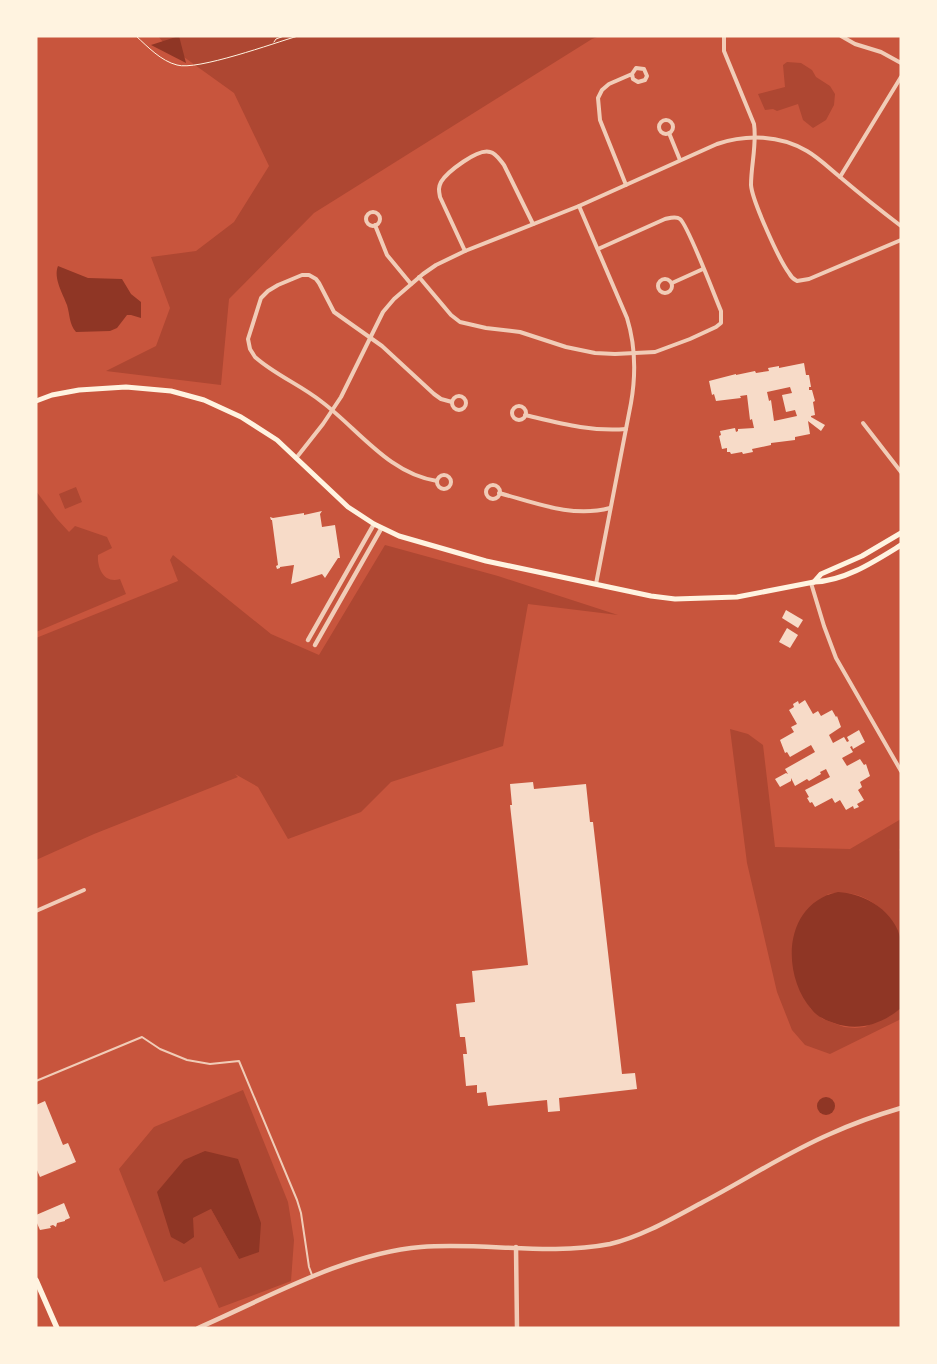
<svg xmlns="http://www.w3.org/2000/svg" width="937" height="1364" font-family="Lato,sans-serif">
<rect width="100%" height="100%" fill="#c8553d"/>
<g fill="#ae4732" fill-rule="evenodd">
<polygon points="158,36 600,36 592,39 314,213 229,299 221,385 106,371 156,346 170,308 151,257 196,251 234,222 269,166 234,93 163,42"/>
<polygon points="787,62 801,63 812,70 816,77 830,86 835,94 834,105 826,120 813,128 803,120 798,104 777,111 773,109 765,110 758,94 785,87 783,65"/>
<polygon points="76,487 82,502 65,509 59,494"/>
<path d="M36 491 57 519 69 532 75 526 107 537 112 548 98 555C97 568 104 584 120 579L126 594 36 632Z"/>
<polygon points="385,545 498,576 618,615 528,604 503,746 391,782 361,812 288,839 258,787 235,774 238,777 94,834 36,860 36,638 178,581 170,560 173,555 271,634 319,655"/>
<path d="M730 729 748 734 763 745 775 847 850 849 901 819V847L899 850 901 852V940C889 909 863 887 828 894L792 953 797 980 806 1001 811 1009 823 1019 844 1027 855 1028 865 1027 894 1013 901 1008V1019L830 1054 805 1045 792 1030 777 992 747 863Z"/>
<path d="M243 1090 288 1202 294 1240 291 1281 219 1308 201 1267 164 1282 119 1169 154 1127ZM238 1159 239 1259 211 1209 193 1218Z"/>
</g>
<g fill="#8f3625">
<polygon points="179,36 186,63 151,45"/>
<path d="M58 266 88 278 122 279 131 294 141 302V318L131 315H127L117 328 110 331 76 332C69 324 70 315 67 305 63 294 53 278 58 266Z"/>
<path d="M838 892C865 893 896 912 901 941 903 960 901 988 901 1008 882 1024 858 1032 834 1023 825 1020 818 1017 812 1010 780 973 784 903 838 892Z"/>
<circle cx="826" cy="1106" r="9"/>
<polygon points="205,1151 238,1159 261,1223 259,1252 239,1259 211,1209 193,1218 194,1237 184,1244 171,1237 157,1192 184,1160"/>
</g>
<g fill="#f7dbc8" fill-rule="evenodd">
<path d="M804 363 806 375H809L811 387H809V390H812L815 401 813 402 815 415 811 416V417L825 425 821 431 808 421 810 434 795 437V440L771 443V445L752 449 753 452 743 454 742 452 731 454 730 452H727V448L722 449 719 436 721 435 720 431 735 428 736 432 738 431V429L754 428 752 419 750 420 747 395 740 396 741 398 716 401 714 394 712 395 709 381 736 374V375L755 371 756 373 769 371 768 368 779 366V368ZM790 387 792 393 782 395 786 412 795 410 797 416 774 421 771 400 769 401 767 392Z"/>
<polygon points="322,511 320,514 322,527 335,525 340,558 338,558 325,578 322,574 291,584 294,565 280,567 280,568 277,569 276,566 278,565 272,520 271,520 270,517 273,518 304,513 304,515"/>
<polygon points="786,610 803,620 798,628 782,618"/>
<polygon points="787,628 798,635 790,648 779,642"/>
<polygon points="805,700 813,714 818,711 821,716 832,710 836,717 837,716 841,727 829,735 833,743 844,737 847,742 849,741 847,737 859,730 865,742 853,749 852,746 850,747 853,752 842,758 847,766 860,759 864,765 866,764 870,776 860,782 862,787 858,790 864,800 857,804 859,807 854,809 853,806 846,810 840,800 835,803 832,798 815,807 812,802 810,803 807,798 809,797 805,790 830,777 826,769 820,772 821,774 809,781 807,779 795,786 791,778 791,781 780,787 775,779 786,773 788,774 785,769 815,752 811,745 790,757 787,752 785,753 780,740 794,732 791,727 797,724 789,710 794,707 793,704 798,701 799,704"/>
<polygon points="533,782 534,789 586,784 590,822 593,822 622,1074 635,1073 637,1089 559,1098 560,1111 548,1112 547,1100 488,1106 486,1092 477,1093 477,1085 466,1086 463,1054 467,1054 465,1037 460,1037 456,1004 475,1002 472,971 528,965 510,805 512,805 510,784"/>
<polygon points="45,1101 63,1145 68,1143 76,1162 40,1177 36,1168 36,1105"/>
<polygon points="64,1203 70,1218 65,1220 65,1221 57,1223 56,1227 53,1225 50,1226 51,1228 40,1230 36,1221 36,1215"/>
</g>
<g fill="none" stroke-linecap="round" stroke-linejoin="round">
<g stroke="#fff3e0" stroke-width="1">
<path d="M136 36C148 47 161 61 177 65 197 71 274 43 298 36"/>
<polyline points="274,42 276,39 284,36"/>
</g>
<polyline stroke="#f1ccb7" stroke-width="2" points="36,1081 142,1037 160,1049 187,1060 210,1064 239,1061 297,1200 301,1213 309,1267 312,1275"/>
<g stroke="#f1ccb7" stroke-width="4">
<path d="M724 36V51L754 124C757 144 751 165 751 185 752 200 779 260 789 273 791 277 793 279 797 281L809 279 901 240"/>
<polyline points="841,36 855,44 881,52 901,63"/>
<circle cx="666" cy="127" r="7"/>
<polyline points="669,133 680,160"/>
<polyline points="840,177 901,77"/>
<polyline points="626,185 600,120 598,98 602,90 609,84 632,74 636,68 644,69 647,76 645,80 638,82 633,79 632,74"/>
<path d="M579 206 627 318C636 347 636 374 631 403L596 584"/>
<circle cx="373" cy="219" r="7"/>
<polyline points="375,225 387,255 411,284"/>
<path d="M465 251 440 197C439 191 438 188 441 182 447 172 478 148 490 152 496 153 500 160 504 165L533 224"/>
<path d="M419 277 451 315 460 322 486 328 520 332 566 347 595 353 615 354 655 352 690 339 716 327 721 323V311C715 297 688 225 680 219 676 216 670 218 665 219L598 249"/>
<circle cx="665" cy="286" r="7"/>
<polyline points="672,283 703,269"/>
<circle cx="459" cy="403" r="7"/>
<circle cx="519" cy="413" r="7"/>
<path d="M525 415C559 423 591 432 626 429"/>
<polyline points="863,423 901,472"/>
<path d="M297 457 323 424 341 397 383 312 394 299 423 274 436 265 465 251 579 206 717 144C747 134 780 135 807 151 819 158 829 168 840 177 860 194 880 210 901 226"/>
<circle cx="444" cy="482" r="7"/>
<path d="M437 481C389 474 358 429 322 402 301 385 275 375 255 357L250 349 248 339 261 298 268 291 278 285 302 275H309L316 279 319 283 334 312 382 346 434 394 441 399 452 402"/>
<circle cx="493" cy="492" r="7"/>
<path d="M499 493C536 503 572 518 610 508"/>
<polyline points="811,583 824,626 836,658 901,771"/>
<polyline points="36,911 84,890"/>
</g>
<g stroke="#f1ccb7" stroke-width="4.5">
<polyline points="308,640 374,524"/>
<polyline points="315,645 381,529"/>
<polyline points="516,1247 517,1328"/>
<path d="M198 1328C267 1298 346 1253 421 1247 483 1242 548 1256 610 1244 641 1237 675 1217 703 1202 745 1180 786 1153 830 1134 852 1124 877 1115 901 1108"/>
</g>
<g stroke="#fff3e0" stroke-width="5">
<path d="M36 401 52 395 79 390 126 387 171 391 204 400 241 417 277 440 348 507 374 524 399 536 486 561 651 596 675 599 737 597 814 582C845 581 875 561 901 545"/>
<polyline points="814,582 821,574 862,556 901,533"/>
</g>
<polyline stroke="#fff3e0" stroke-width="5.5" points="36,1280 57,1328"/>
</g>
<rect width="937" height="1364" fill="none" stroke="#fff3e0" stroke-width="75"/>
</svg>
